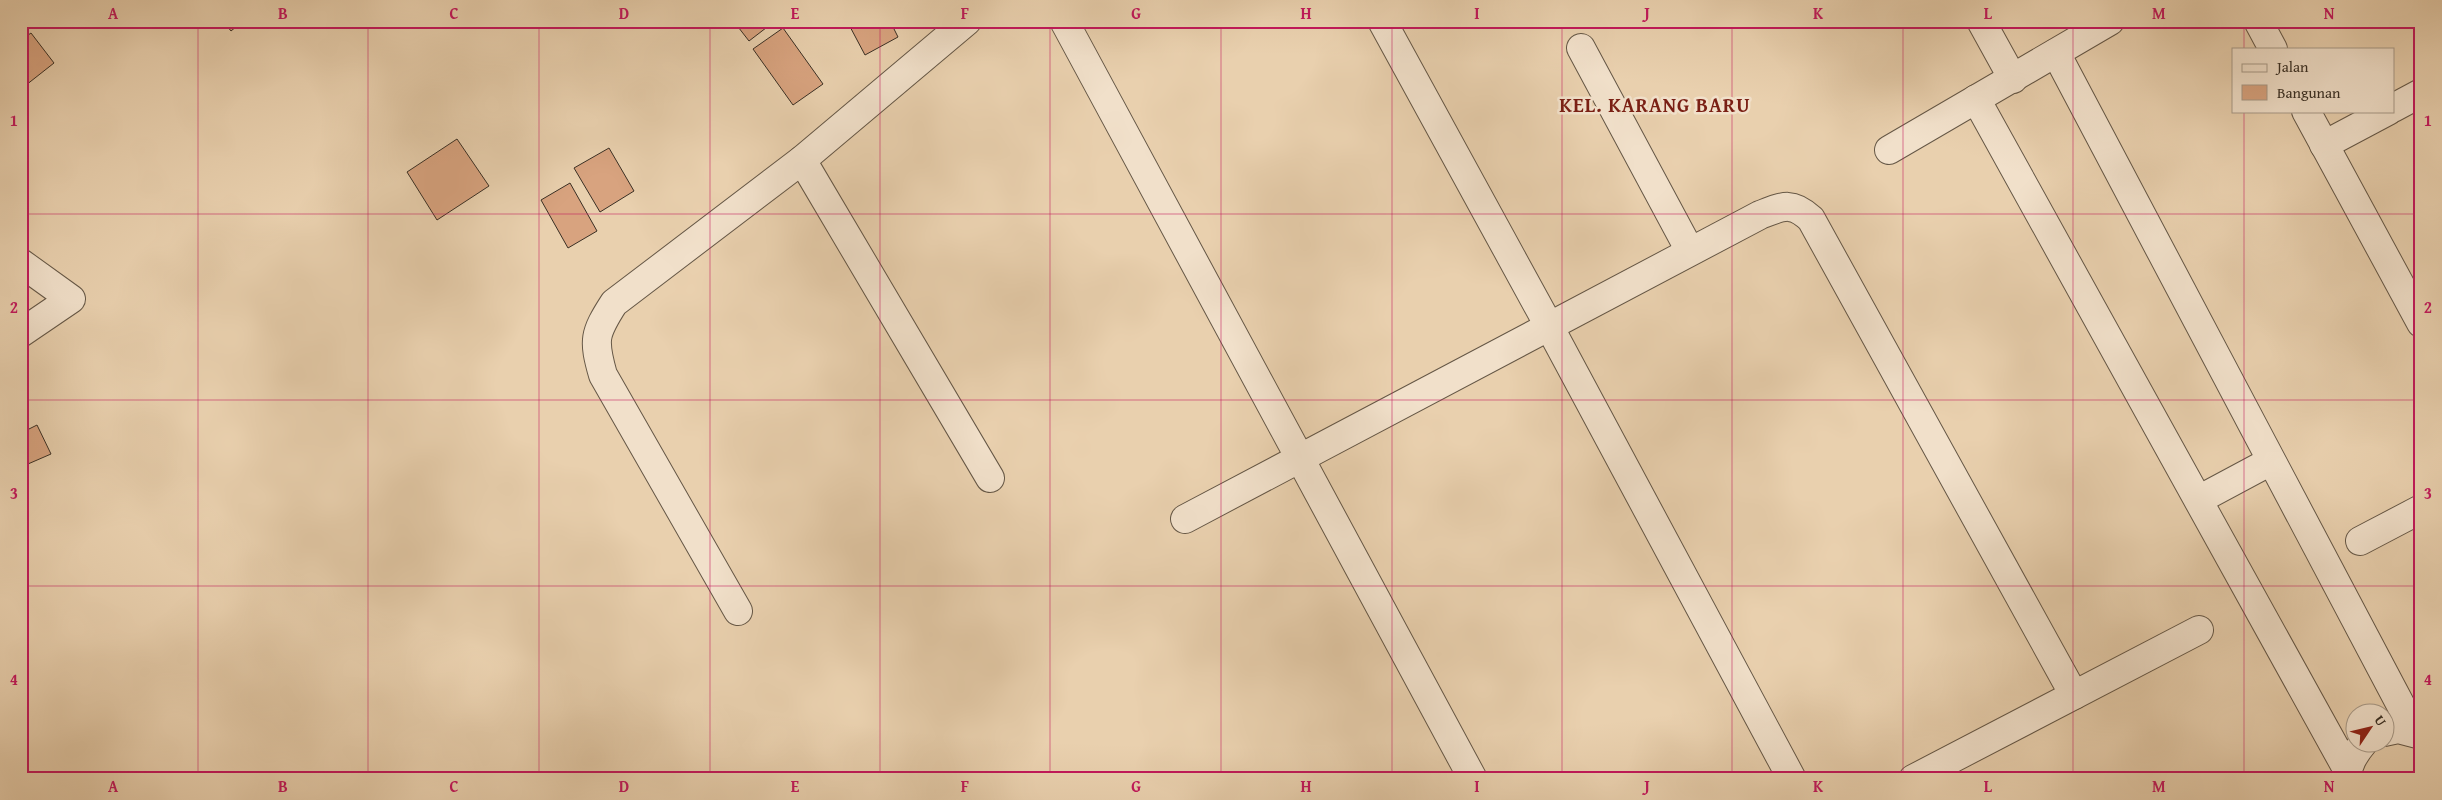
<svg xmlns="http://www.w3.org/2000/svg" width="2442" height="800" font-family="'Gentium Book Plus',serif">
<rect width="100%" height="100%" fill="#e9d0ae"/>
<filter id="stains"><feTurbulence type="fractalNoise" baseFrequency=".004" numOctaves="4"/><feColorMatrix values="0 0 0 0 .2 0 0 0 0 .09 0 0 0 0 .02 0 0 0 .5 -.17"/></filter>
<radialGradient id="worn" r=".72"><stop offset=".6" stop-color="#630" stop-opacity="0"/><stop offset="1" stop-color="#630" stop-opacity=".3"/></radialGradient>
<g fill="#d8a37f" stroke="#392f24">
<polygon points="223,21 243,21 231,31"/>
<polygon points="737,21 775,21 749,41 735,23"/>
<polygon points="847,21 890,21 898,37 865,55"/>
<polygon points="783,28 823,84 793,105 753,49"/>
<polygon points="31,33 54,63 21,89 21,40"/>
<polygon points="457,139 489,186 437,220 407,172"/>
<polygon points="609,148 634,191 600,212 574,168"/>
<polygon points="570,183 597,231 568,248 541,200"/>
<polygon points="37,425 51,454 21,467 21,433"/>
</g>
<g fill="none" stroke-linecap="round" stroke-linejoin="round">
<defs>
<g id="minor">
<polyline points="1064,21 1473,779"/>
<polyline points="1382,21 1549,326 1792,779"/>
<polyline points="1981,21 2013,79"/>
<polyline points="2258,21 2273,49"/>
<polyline points="1581,48 1690,251"/>
<polyline points="2056,53 2415,732"/>
<polyline points="1976,99 2347,769"/>
<polyline points="2393,108 2421,93"/>
<polyline points="2306,111 2421,323"/>
<polyline points="2324,145 2388,111"/>
<polyline points="1889,150 2110,21"/>
<polyline points="802,160 990,478"/>
<polyline points="21,263 71,299 21,333"/>
<polyline points="2200,499 2271,461"/>
<path d="M1185 519 1760 215C1783 206 1792 201 1811 219L2074 695"/>
<polyline points="2360,541 2421,509"/>
<path d="M738 611 603 375C593 340 594 334 614 303L802 160 967 21"/>
<polyline points="2384,732 2398,729 2421,735"/>
<polyline points="1913,779 2199,630"/>
<path d="M2346 779C2348 764 2354 754 2364 742"/>
</g>
</defs>
<use href="#minor" stroke="#655746" stroke-width="30"/>
<use href="#minor" stroke="#f1e0ca" stroke-width="28"/>
</g>
<path fill="none" stroke="#c2185b" stroke-width="1" stroke-opacity="0.55" d="M198 21V779M368 21V779M539 21V779M710 21V779M880 21V779M1050 21V779M1221 21V779M1392 21V779M1562 21V779M1732 21V779M1903 21V779M2073 21V779M2244 21V49M2244 111V779M21 214H2421M21 400H2421M21 586H2421"/>
<g text-anchor="middle" stroke-width="5" stroke-linejoin="round" paint-order="stroke">
<g font-size="20" font-weight="bold" letter-spacing="1" fill="#7a1f14" stroke="#f1e0ca">
<text x="1655" y="112">KEL. KARANG BARU</text>
</g>
</g>
<rect width="2442" height="800" fill="none" stroke="#e9d0ae" stroke-width="55"/>
<rect x="2232" y="48" width="162" height="65" fill="#f1e0ca" stroke="#a79988"/>
<rect x="2242" y="64" width="25" height="8" fill="#f1e0ca" stroke="#a79988"/>
<text x="2277" y="72" font-size="15" fill="#392f24">Jalan</text>
<rect x="2242" y="85" width="25" height="15" fill="#d8a37f" stroke="#a79988"/>
<text x="2277" y="98" font-size="15" fill="#392f24">Bangunan</text>
<g transform="translate(2370 728) rotate(55)"><circle r="24" fill="#f1e0ca" stroke="#a79988"/>
<path d="M0-4L9 19L0 12L-9 19Z" fill="#8f2418"/>
<text y="-8" font-size="14" font-weight="bold" text-anchor="middle" fill="#392f24">U</text>
</g>
<rect x="28" y="28" width="2386" height="744" fill="none" stroke="#c2185b" stroke-width="2"/>
<g font-size="16" text-anchor="middle" font-weight="bold" fill="#c2185b">
<text x="113" y="19">A</text>
<text x="283" y="19">B</text>
<text x="454" y="19">C</text>
<text x="624" y="19">D</text>
<text x="795" y="19">E</text>
<text x="965" y="19">F</text>
<text x="1136" y="19">G</text>
<text x="1306" y="19">H</text>
<text x="1477" y="19">I</text>
<text x="1647" y="19">J</text>
<text x="1818" y="19">K</text>
<text x="1988" y="19">L</text>
<text x="2159" y="19">M</text>
<text x="2329" y="19">N</text>
<text x="14" y="126">1</text>
<text x="2428" y="126">1</text>
<text x="14" y="313">2</text>
<text x="2428" y="313">2</text>
<text x="14" y="499">3</text>
<text x="2428" y="499">3</text>
<text x="14" y="685">4</text>
<text x="2428" y="685">4</text>
<text x="113" y="792">A</text>
<text x="283" y="792">B</text>
<text x="454" y="792">C</text>
<text x="624" y="792">D</text>
<text x="795" y="792">E</text>
<text x="965" y="792">F</text>
<text x="1136" y="792">G</text>
<text x="1306" y="792">H</text>
<text x="1477" y="792">I</text>
<text x="1647" y="792">J</text>
<text x="1818" y="792">K</text>
<text x="1988" y="792">L</text>
<text x="2159" y="792">M</text>
<text x="2329" y="792">N</text>
</g>
<rect width="100%" height="100%" filter="url(#stains)"/>
<rect width="100%" height="100%" fill="url(#worn)"/>
</svg>
